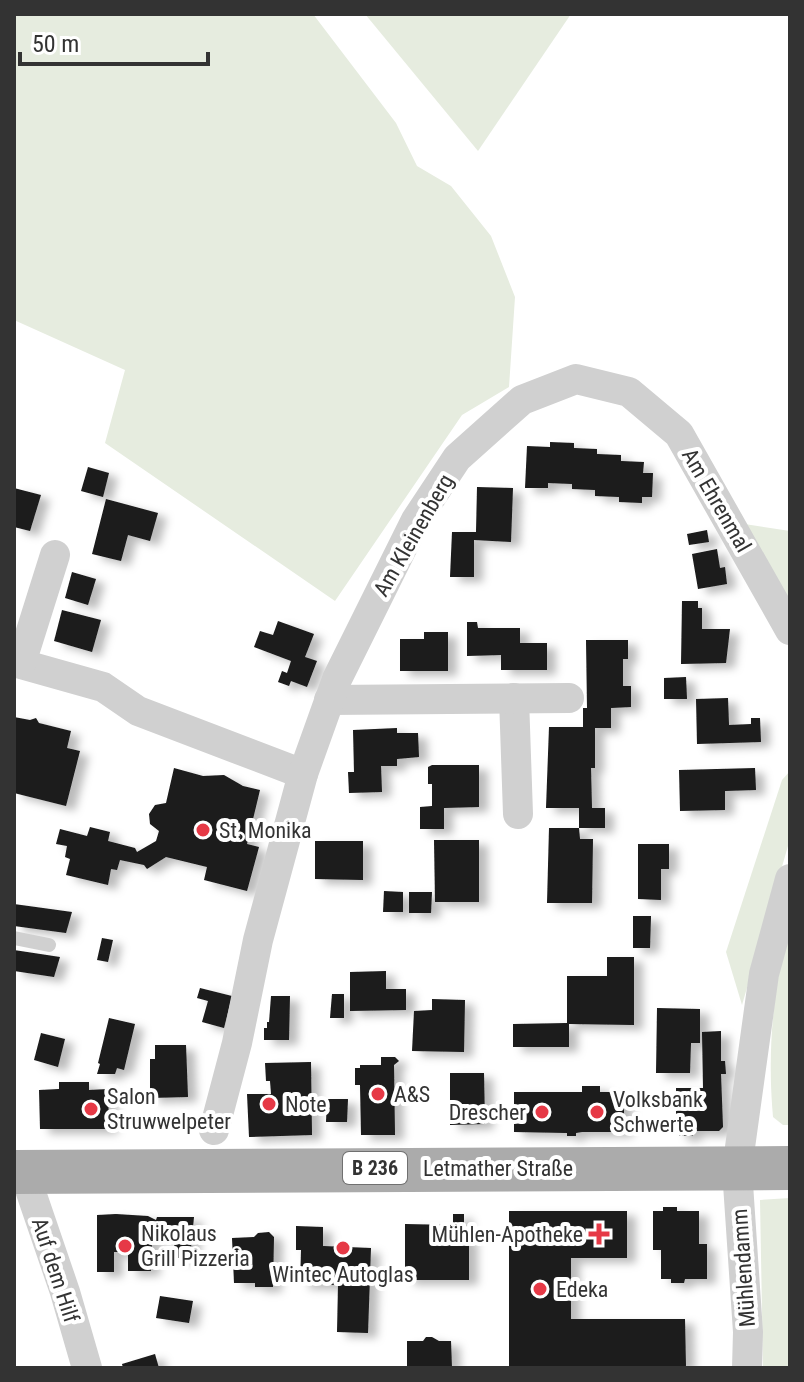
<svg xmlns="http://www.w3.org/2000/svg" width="804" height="1382" font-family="'Roboto Condensed',sans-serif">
<defs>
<filter id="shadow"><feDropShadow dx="9" dy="5" stdDeviation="4" flood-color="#0004"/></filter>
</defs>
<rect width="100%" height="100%" fill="#fff"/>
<g fill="#e6ecdf">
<polygon points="14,14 313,14 396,123 417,166 451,186 491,236 515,297 509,387 462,415 335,601 105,443 125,370 14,320"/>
<polygon points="365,14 571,14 478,151"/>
<polygon points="738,523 790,531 790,644"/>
<polygon points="790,771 790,839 742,1005 726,952 782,780"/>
<path d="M790 922V1125H783L773 1117C767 1051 773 986 790 922Z"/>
<polygon points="790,1198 790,1368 763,1368 760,1200"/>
</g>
<g fill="#1a1a1a" filter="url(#shadow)">
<polygon points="550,442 574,443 574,448 597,449 597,454 621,455 621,461 644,462 643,473 653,473 652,497 642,497 642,503 619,502 619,497 595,496 595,490 572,489 572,484 548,483 548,488 525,488 527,446 550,447"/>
<polygon points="88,467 109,473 103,497 81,491"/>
<polygon points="477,487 513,488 511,542 474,540 474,577 450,577 452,532 476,532"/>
<polygon points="14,488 41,495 30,531 14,527"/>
<polygon points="106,499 158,513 150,541 128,535 121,561 92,554"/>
<polygon points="707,530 709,542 689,545 687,534"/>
<polygon points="717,549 720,568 725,567 727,584 698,589 692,554"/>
<polygon points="72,572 96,579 88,605 65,598"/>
<polygon points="682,601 698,601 698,608 702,608 702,629 730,629 726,663 681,664"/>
<polygon points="62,610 101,620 92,652 54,641"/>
<polygon points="278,621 314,634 305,657 317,661 307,687 291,681 289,686 278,682 282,671 287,673 291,661 254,647 260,631 273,635"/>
<polygon points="467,622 477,622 478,628 520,628 520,643 547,643 547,670 501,670 501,655 467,656"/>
<polygon points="424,632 448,632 448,671 400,671 400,639 424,639"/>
<polygon points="586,640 628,640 628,659 623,659 623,686 631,686 631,707 611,708 611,728 595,728 595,768 591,768 592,808 605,808 605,828 579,828 580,839 593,839 592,903 547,903 549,828 579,828 579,808 546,808 549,727 583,727 583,708 587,708"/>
<polygon points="686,677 687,699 664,699 664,678"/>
<polygon points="728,698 729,725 751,724 751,718 760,718 761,742 697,744 696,699"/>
<polygon points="14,717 30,720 36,718 39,723 71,731 67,748 80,751 66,806 14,793"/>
<polygon points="397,728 397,733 418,733 419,757 397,759 397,766 381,766 382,792 349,793 348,772 354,772 353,730"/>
<polygon points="432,765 479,765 479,807 444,808 444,829 420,829 420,807 432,806 432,784 428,784 428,767"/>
<polygon points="174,768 203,776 224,775 243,786 260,790 247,844 259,847 247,891 204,880 207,867 166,857 147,869 144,865 120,860 117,870 111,869 108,885 66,875 70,859 65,857 67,846 56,844 60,829 87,836 90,827 110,832 108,841 135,848 137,852 156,841 159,831 150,824 149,814 155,805 166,803"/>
<polygon points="755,768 756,790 725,791 725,810 680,811 679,770"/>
<polygon points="434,840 479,840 479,902 435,902"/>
<polygon points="315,841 363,841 363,880 315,879"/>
<polygon points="638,844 669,844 669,869 661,869 661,900 638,899"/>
<polygon points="384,891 403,892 403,912 383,912"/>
<polygon points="409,892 432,892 431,913 409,913"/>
<polygon points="14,904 72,912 66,933 14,926"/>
<polygon points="633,916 651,916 650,948 633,948"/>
<polygon points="102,938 113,940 108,962 97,960"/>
<polygon points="14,950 60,957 54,977 14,971"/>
<polygon points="607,957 634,957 634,1025 569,1024 569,1047 513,1047 513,1024 567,1023 567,976 607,976"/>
<polygon points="386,971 386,989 406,989 406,1010 350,1011 350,972"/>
<polygon points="200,988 232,996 224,1028 202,1022 208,1001 197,998"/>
<polygon points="332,994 344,994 344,1018 330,1018"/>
<polygon points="271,996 290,996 289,1040 264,1040 264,1028 267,1028 267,1022 269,1022"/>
<polygon points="432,999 465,1000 464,1052 412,1051 414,1011 432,1010"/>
<polygon points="657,1008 700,1009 700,1043 691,1043 690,1073 656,1073"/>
<polygon points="109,1018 135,1024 124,1070 117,1068 115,1074 97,1074 100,1064 98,1063"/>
<polygon points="721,1031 721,1061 725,1061 726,1074 721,1074 723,1127 719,1131 693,1131 693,1136 679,1136 679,1131 676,1131 676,1088 703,1088 702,1032"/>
<polygon points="41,1033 65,1039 58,1067 34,1060"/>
<polygon points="155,1045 186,1045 188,1097 150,1098 150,1059 155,1059"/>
<polygon points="381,1057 395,1057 399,1061 394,1065 395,1135 361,1135 360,1085 355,1085 355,1068 360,1068 360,1065 381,1065"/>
<polygon points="311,1062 312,1135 249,1137 247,1094 271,1094 270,1081 266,1081 265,1063"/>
<polygon points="450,1073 484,1073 485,1124 450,1125"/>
<polygon points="59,1082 89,1082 89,1090 108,1089 109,1129 40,1129 39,1090 59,1089"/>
<polygon points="582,1086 600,1086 600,1092 624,1092 624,1132 582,1132 576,1133 576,1136 567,1136 567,1133 514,1132 514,1092 582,1092"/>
<polygon points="327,1099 348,1099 347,1122 326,1122"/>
<polygon points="663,1207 677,1207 677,1211 699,1211 699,1244 707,1244 707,1279 685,1279 684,1283 671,1283 671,1279 661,1279 661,1250 653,1250 653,1211 663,1211"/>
<polygon points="509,1211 627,1211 627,1258 571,1258 571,1319 685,1319 686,1367 509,1368"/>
<polygon points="116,1214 148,1216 156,1220 157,1217 194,1217 190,1258 175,1258 174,1239 152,1239 151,1271 128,1271 128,1252 114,1252 114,1272 97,1272 97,1215"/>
<polygon points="453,1214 464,1214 464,1237 469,1237 469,1280 405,1280 405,1224 453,1225"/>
<polygon points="296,1226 323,1227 323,1246 371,1248 368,1333 337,1332 338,1285 300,1284 301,1250 296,1250"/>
<polygon points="269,1232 274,1237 273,1287 255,1287 255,1283 234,1283 232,1238 254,1237 258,1233"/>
<polygon points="160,1296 193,1301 189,1323 156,1318"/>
<polygon points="426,1337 432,1337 439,1341 451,1341 452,1368 407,1368 407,1341 423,1341"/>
<polygon points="155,1354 159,1368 123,1368 122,1364"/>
</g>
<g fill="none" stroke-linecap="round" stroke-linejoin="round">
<polyline stroke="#d0d0d0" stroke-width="14" points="14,938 49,945"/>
<g stroke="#d0d0d0" stroke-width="30">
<polyline points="14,662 103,687 138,711 303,774"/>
<polyline points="21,663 55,555"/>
<polyline points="514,698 518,814"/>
<polyline points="329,700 569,698"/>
<polyline points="214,1130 237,1043 258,940 303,774 337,679 416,520 457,458 522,400 576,379 629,392 679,434 790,630"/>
<polyline points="24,1172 65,1292 87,1368"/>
<polyline points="747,1368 748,1332 737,1169 764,974 790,879"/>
</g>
<polyline stroke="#ababab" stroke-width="44" points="14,1172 790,1168"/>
</g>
<g fill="#e63946" stroke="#fff" stroke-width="3">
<circle cx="203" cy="830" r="8"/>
<circle cx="378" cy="1094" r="8"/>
<circle cx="269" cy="1104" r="8"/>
<circle cx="91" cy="1109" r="8"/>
<circle cx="542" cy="1112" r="8"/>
<circle cx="597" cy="1112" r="8"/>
<path d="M595 1222h8v8h8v8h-8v8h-8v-8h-8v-8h8z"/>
<circle cx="125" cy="1246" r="8"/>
<circle cx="343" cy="1248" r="8"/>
<circle cx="540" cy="1289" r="8"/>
</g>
<g text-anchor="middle" stroke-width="8" stroke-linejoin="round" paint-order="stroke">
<rect fill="#fff" stroke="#707070" stroke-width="2" x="343" y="1152" width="64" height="32" rx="6"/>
<g font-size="20" font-weight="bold" fill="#333">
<text x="375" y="1175">B 236</text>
</g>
<g font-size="22" fill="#333" stroke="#fff">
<text transform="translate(717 500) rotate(60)" y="8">Am Ehrenmal</text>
<text transform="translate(413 535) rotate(-60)" y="8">Am Kleinenberg</text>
<text x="498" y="1176">Letmather Straße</text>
<text transform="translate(743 1268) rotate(-94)" y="8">Mühlendamm</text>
<text transform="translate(56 1270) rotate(72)" y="8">Auf dem Hilf</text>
</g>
<g font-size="22" fill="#333" stroke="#fff" text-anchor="start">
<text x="219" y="838">St. Monika</text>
<text x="394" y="1102">A&amp;S</text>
<text x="107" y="1104">Salon<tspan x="107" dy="25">Struwwelpeter</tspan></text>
<text x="613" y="1107">Volksbank<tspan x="613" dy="25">Schwerte</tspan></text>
<text x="285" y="1112">Note</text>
<text x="526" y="1120" text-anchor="end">Drescher</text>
<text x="141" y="1241">Nikolaus<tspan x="141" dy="25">Grill Pizzeria</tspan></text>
<text x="583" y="1242" text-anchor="end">Mühlen-Apotheke</text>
<text x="343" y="1282" text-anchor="middle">Wintec Autoglas</text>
<text x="556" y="1297">Edeka</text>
</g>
</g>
<rect width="804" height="1382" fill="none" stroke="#333333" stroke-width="32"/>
<path d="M20 52v12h188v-12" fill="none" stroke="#333333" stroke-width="4"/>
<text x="32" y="52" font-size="24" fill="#333333" stroke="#ffffff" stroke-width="6" paint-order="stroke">50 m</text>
</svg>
